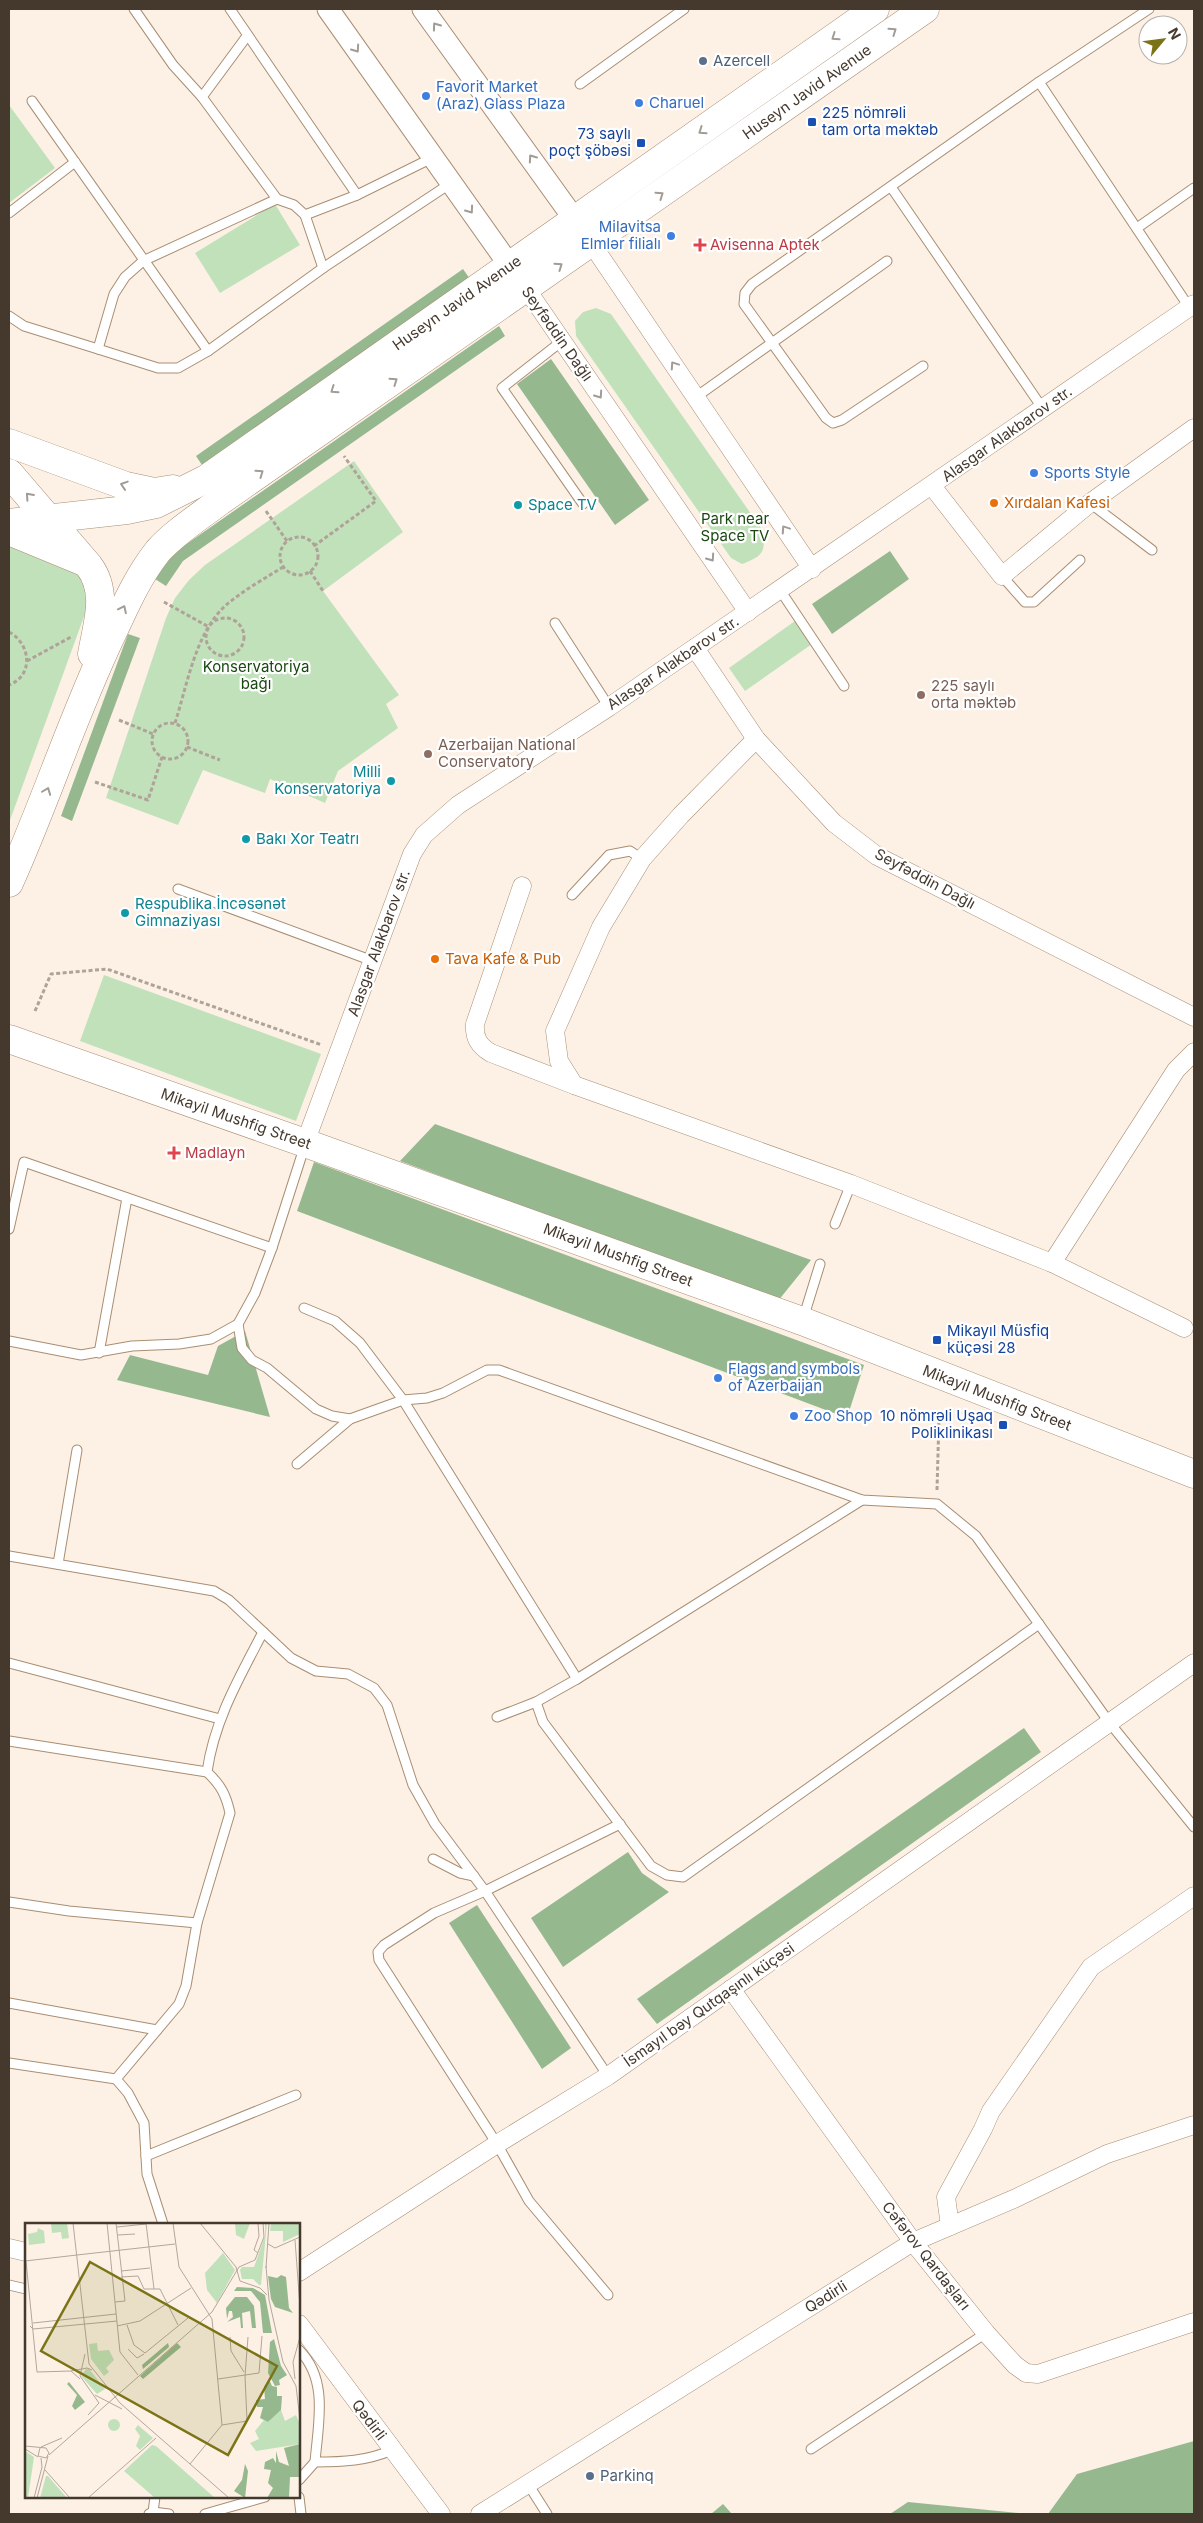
<svg xmlns="http://www.w3.org/2000/svg" width="1203" height="2523" font-family="Inter,sans-serif">
<rect width="100%" height="100%" fill="#fdf1e6"/>
<g fill="#c1e1bb">
<polygon points="9,105 55,168 9,203"/>
<polygon points="275,204 300,245 220,293 195,253"/>
<path d="M596 308 611 314 763 531C766 553 762 556 742 564L731 558 576 336 575 321 583 312Z"/>
<polygon points="354,461 403,532 323,591 399,695 386,704 398,728 338,771 325,803 270,779 265,793 203,770 178,825 106,798 166,618 175,598 189,580 205,565"/>
<polygon points="9,542 77,569 90,600 9,823"/>
<polygon points="795,621 812,644 745,691 729,668"/>
<polygon points="104,975 321,1054 296,1121 80,1041"/>
</g>
<g fill="#96b88f">
<polygon points="463,269 470,279 202,465 196,456"/>
<polygon points="499,326 505,336 183,561 166,586 155,579 175,552"/>
<polygon points="551,359 649,500 615,525 517,384"/>
<polygon points="890,551 909,579 832,634 812,604"/>
<polygon points="128,634 140,638 72,821 61,816"/>
<polygon points="435,1124 811,1260 778,1301 400,1161"/>
<polygon points="314,1162 864,1365 847,1418 297,1211"/>
<polygon points="245,1331 270,1417 117,1380 130,1355 208,1375 218,1346"/>
<polygon points="1024,1728 1041,1752 657,2024 637,1999"/>
<polygon points="628,1852 642,1873 669,1892 563,1967 531,1918"/>
<polygon points="477,1905 571,2048 542,2069 449,1923"/>
<polygon points="1194,2441 1194,2514 1048,2514 1077,2474"/>
<polygon points="908,2502 1019,2513 890,2514"/>
<polygon points="723,2504 732,2514 711,2514"/>
</g>
<g fill="none" stroke-linecap="round" stroke-linejoin="round">
<defs>
<g id="service">
<polyline points="134,9 173,65 202,97 277,199 294,205 305,215 357,195"/>
<polyline points="230,9 357,195 432,158"/>
<polyline points="1039,82 1189,307"/>
<polyline points="580,84 684,9"/>
<polyline points="202,97 247,36"/>
<polyline points="32,101 208,351"/>
<polyline points="891,187 1043,409"/>
<polyline points="9,213 75,162"/>
<polyline points="305,215 323,268"/>
<polyline points="1137,228 1194,188"/>
<polyline points="9,316 24,326 98,349 158,368 178,368 208,351 323,268 451,183"/>
<polyline points="562,341 502,388 583,504"/>
<polyline points="98,349 114,294 125,277 143,261 277,199"/>
<polyline points="923,366 842,420 833,423 826,418 744,304 745,293 752,284 1039,82 1149,9"/>
<polyline points="696,397 887,261"/>
<polyline points="1090,503 1152,550"/>
<polyline points="1002,576 1025,602 1034,602 1080,560"/>
<polyline points="780,590 844,686"/>
<polyline points="555,623 609,707"/>
<polyline points="178,889 373,961"/>
<polyline points="572,895 609,855 630,851 642,859"/>
<polyline points="835,1224 851,1184"/>
<polyline points="9,1229 24,1162 272,1248"/>
<polyline points="304,1308 335,1321 360,1343 403,1400 577,1679"/>
<polyline points="803,1319 820,1264"/>
<polyline points="238,1324 242,1348 252,1360 267,1368 316,1409 332,1416 350,1419"/>
<polyline points="9,1341 81,1355 132,1346 179,1344 211,1339 238,1324 255,1293 272,1248 305,1145"/>
<polyline points="99,1353 127,1198"/>
<polyline points="297,1464 350,1419 403,1400 427,1398 443,1393 487,1370 499,1370 862,1500 937,1504 976,1536 1109,1722 1194,1827"/>
<polyline points="9,1556 214,1591 229,1600 291,1658 316,1671 348,1674 374,1688 387,1705 413,1785 435,1824 485,1891 608,2076"/>
<polyline points="58,1564 77,1450"/>
<polyline points="9,1663 220,1719"/>
<polyline points="536,1702 543,1722 651,1866 667,1875 683,1877 1039,1624"/>
<polyline points="497,1717 536,1702 577,1679 862,1500"/>
<polyline points="9,1741 207,1772"/>
<polyline points="433,1859 460,1873 474,1876"/>
<polyline points="9,1902 69,1911 197,1923"/>
<polyline points="9,2003 157,2030"/>
<polyline points="9,2063 116,2079"/>
<polyline points="146,2156 296,2095"/>
<path d="M163 2224 147 2174 144 2123 128 2093 116 2079 179 2004 186 1986 197 1923 230 1813C226 1795 221 1785 207 1772 214 1721 239 1678 263 1632"/>
<polyline points="9,2285 26,2289"/>
<polyline points="608,2295 529,2201 497,2144 379,1960 378,1952 384,1945 434,1913 485,1891 620,1824"/>
<path d="M299 2350C329 2380 318 2424 315 2462"/>
<polyline points="811,2449 986,2333"/>
<path d="M299 2480 315 2462C343 2462 367 2461 392 2450"/>
<polyline points="528,2484 547,2514"/>
<polyline points="299,2497 301,2514"/>
<polyline points="153,2512 155,2497"/>
<polyline points="149,2514 153,2512 169,2514"/>
<polyline points="205,2514 265,2497"/>
</g>
<g id="minor">
<polyline points="585,234 812,569"/>
<polyline points="521,281 748,612"/>
<polyline points="932,486 1002,576 1090,503 1194,428"/>
<polyline points="695,648 756,739 834,823 877,856 1194,1017"/>
<polyline points="756,739 681,815 642,859 601,927 555,1031 559,1061 574,1085 851,1184 1052,1263 1184,1328"/>
<path d="M522 886 475 1024C474 1038 479 1046 491 1053L574 1085"/>
<polyline points="305,1143 412,854 424,835 458,805 609,707 1194,304"/>
<polyline points="1052,1263 1176,1070 1194,1052"/>
<polyline points="731,1989 913,2242 986,2333 1015,2365 1026,2373 1038,2374 1194,2322"/>
<polyline points="950,2226 946,2197 983,2129 991,2111 1091,1967 1194,1896"/>
<polyline points="9,2248 26,2252"/>
<polyline points="299,2272 497,2144 608,2076 1194,1663"/>
<polyline points="299,2324 441,2514"/>
<polyline points="480,2514 913,2242 1016,2198 1107,2154 1194,2125"/>
</g>
<g id="tertiary">
<polyline points="328,9 510,266"/>
<polyline points="423,9 575,220"/>
</g>
<g id="primary">
<polyline points="9,443 126,486 154,492 173,489"/>
<path d="M9 473 89 566C109 593 97 624 92 654"/>
<polyline points="9,523 127,510 156,504 206,479 875,9"/>
<polyline points="9,531 82,561"/>
<path d="M9 883C46 801 73 715 112 634 125 606 138 576 158 551 175 532 199 517 220 501L925 9"/>
<polyline points="9,1039 305,1143 802,1321 1194,1474"/>
</g>
</defs>
<use href="#service" stroke="#a98e73" stroke-width="11"/>
<use href="#minor" stroke="#a98e73" stroke-width="19"/>
<use href="#tertiary" stroke="#a98e73" stroke-width="23"/>
<use href="#primary" stroke="#a98e73" stroke-width="29"/>
<g stroke="#afa398" stroke-width="3" stroke-dasharray="4 2.5" stroke-linecap="butt">
<polyline points="266,511 287,541"/>
<circle cx="299" cy="556" r="19"/>
<polyline points="314,546 376,501 344,456"/>
<polyline points="310,571 323,591"/>
<polyline points="164,602 209,627"/>
<circle cx="225" cy="637" r="19"/>
<path d="M9 632C30 643 35 675 9 685"/>
<polyline points="27,661 71,637"/>
<polyline points="119,720 153,734"/>
<path d="M175 723C187 686 195 634 225 606 242 591 264 579 283 567"/>
<circle cx="170" cy="741" r="18"/>
<polyline points="187,747 220,760"/>
<polyline points="95,782 148,800 162,757"/>
<polyline points="35,1011 51,974 107,969 322,1045"/>
<polyline points="937,1490 939,1418"/>
</g>
<use href="#service" stroke="#fff" stroke-width="9"/>
<use href="#minor" stroke="#fff" stroke-width="18"/>
<use href="#tertiary" stroke="#fff" stroke-width="21"/>
<use href="#primary" stroke="#fff" stroke-width="28"/>
</g>
<defs><path id="oneway-chevron" d="M-2-3.5L2.5 0L-2 3.5" fill="none" stroke-width="1.6" stroke-linecap="round" stroke-linejoin="round" transform="scale(1.25)"/></defs>
<g stroke="#a29c96">
<use href="#oneway-chevron" transform="translate(436 26) rotate(-126)"/>
<use href="#oneway-chevron" transform="translate(893 31) rotate(-35)"/>
<use href="#oneway-chevron" transform="translate(835 37) rotate(145)"/>
<use href="#oneway-chevron" transform="translate(356 49) rotate(55)"/>
<use href="#oneway-chevron" transform="translate(702 131) rotate(145)"/>
<use href="#oneway-chevron" transform="translate(532 158) rotate(-125)"/>
<use href="#oneway-chevron" transform="translate(660 195) rotate(-35)"/>
<use href="#oneway-chevron" transform="translate(470 210) rotate(54)"/>
<use href="#oneway-chevron" transform="translate(559 266) rotate(-35)"/>
<use href="#oneway-chevron" transform="translate(674 365) rotate(-124)"/>
<use href="#oneway-chevron" transform="translate(394 381) rotate(-35)"/>
<use href="#oneway-chevron" transform="translate(334 390) rotate(145)"/>
<use href="#oneway-chevron" transform="translate(599 395) rotate(55)"/>
<use href="#oneway-chevron" transform="translate(260 473) rotate(-35)"/>
<use href="#oneway-chevron" transform="translate(124 485) rotate(-162)"/>
<use href="#oneway-chevron" transform="translate(29 496) rotate(-132)"/>
<use href="#oneway-chevron" transform="translate(785 529) rotate(-124)"/>
<use href="#oneway-chevron" transform="translate(711 558) rotate(55)"/>
<use href="#oneway-chevron" transform="translate(123 609) rotate(-64)"/>
<use href="#oneway-chevron" transform="translate(47 791) rotate(-69)"/>
</g>
<g fill="#5c6f8a" stroke="#fff" stroke-width="2">
<circle cx="703" cy="61" r="5"/>
<circle cx="590" cy="2476" r="5"/>
</g>
<g fill="#3f7fe0" stroke="#fff" stroke-width="2">
<circle cx="426" cy="96" r="5"/>
<circle cx="639" cy="103" r="5"/>
<circle cx="671" cy="236" r="5"/>
<circle cx="1034" cy="473" r="5"/>
<circle cx="718" cy="1378" r="5"/>
<circle cx="794" cy="1416" r="5"/>
</g>
<g fill="#1a4fb4" stroke="#fff" stroke-width="2">
<rect x="807" y="117" width="10" height="10" rx="2.5"/>
<rect x="636" y="138" width="10" height="10" rx="2.5"/>
<rect x="932" y="1335" width="10" height="10" rx="2.5"/>
<rect x="998" y="1420" width="10" height="10" rx="2.5"/>
</g>
<g fill="#e0444e" stroke="#fff" stroke-width="2">
<path d="M697.5 237.5h5v5h5v5h-5v5h-5v-5h-5v-5h5z"/>
<path d="M171.5 1145.5h5v5h5v5h-5v5h-5v-5h-5v-5h5z"/>
</g>
<g fill="#e8710a" stroke="#fff" stroke-width="2">
<circle cx="994" cy="503" r="5"/>
<circle cx="435" cy="959" r="5"/>
</g>
<g fill="#0f9aa8" stroke="#fff" stroke-width="2">
<circle cx="518" cy="505" r="5"/>
<circle cx="391" cy="781" r="5"/>
<circle cx="246" cy="839" r="5"/>
<circle cx="125" cy="913" r="5"/>
</g>
<g fill="#8d6e63" stroke="#fff" stroke-width="2">
<circle cx="921" cy="695" r="5"/>
<circle cx="428" cy="754" r="5"/>
</g>
<g text-anchor="middle" stroke-width="4.5" stroke-linejoin="round" paint-order="stroke">
<g font-size="15" fill="#4e5e75" stroke="#fff" text-anchor="start">
<text x="713" y="66">Azercell</text>
<text x="600" y="2481">Parkinq</text>
</g>
<g font-size="15" fill="#366cbe" stroke="#fff" text-anchor="start">
<text x="436" y="92">Favorit Market<tspan x="436" dy="17">(Araz) Glass Plaza</tspan></text>
<text x="649" y="108">Charuel</text>
<text x="661" y="232" text-anchor="end">Milavitsa<tspan x="661" dy="17">Elmlər filialı</tspan></text>
<text x="1044" y="478">Sports Style</text>
<text x="728" y="1374">Flags and symbols<tspan x="728" dy="17">of Azerbaijan</tspan></text>
<text x="804" y="1421">Zoo Shop</text>
</g>
<g font-size="15" fill="#45392e" stroke="#fff">
<text transform="translate(807 92) rotate(-35)" y="5">Huseyn Javid Avenue</text>
<text transform="translate(457 303) rotate(-35)" y="5">Huseyn Javid Avenue</text>
<text transform="translate(557 334) rotate(55)" y="5">Seyfəddin Dağlı</text>
<text transform="translate(1007 434) rotate(-35)" y="5">Alasgar Alakbarov str.</text>
<text transform="translate(673 663) rotate(-34)" y="5">Alasgar Alakbarov str.</text>
<text transform="translate(925 879) rotate(28)" y="5">Seyfəddin Dağlı</text>
<text transform="translate(379 943) rotate(-70)" y="5">Alasgar Alakbarov str.</text>
<text transform="translate(236 1119) rotate(19)" y="5">Mikayil Mushfig Street</text>
<text transform="translate(618 1255) rotate(20)" y="5">Mikayil Mushfig Street</text>
<text transform="translate(997 1398) rotate(21)" y="5">Mikayil Mushfig Street</text>
<text transform="translate(709 2005) rotate(-35)" y="5">İsmayıl bəy Qutqaşınlı küçəsi</text>
<text transform="translate(926 2256) rotate(52)" y="5">Cəfərov Qardaşları</text>
<text transform="translate(826 2297) rotate(-32)" y="5">Qədirli</text>
<text transform="translate(369 2420) rotate(53)" y="5">Qədirli</text>
</g>
<g font-size="15" fill="#164399" stroke="#fff" text-anchor="start">
<text x="822" y="118">225 nömrəli<tspan x="822" dy="17">tam orta məktəb</tspan></text>
<text x="631" y="139" text-anchor="end">73 saylı<tspan x="631" dy="17">poçt şöbəsi</tspan></text>
<text x="947" y="1336">Mikayıl Müsfiq<tspan x="947" dy="17">küçəsi 28</tspan></text>
<text x="993" y="1421" text-anchor="end">10 nömrəli Uşaq<tspan x="993" dy="17">Poliklinikası</tspan></text>
</g>
<g font-size="15" fill="#be3a42" stroke="#fff" text-anchor="start">
<text x="710" y="250">Avisenna Aptek</text>
<text x="185" y="1158">Madlayn</text>
</g>
<g font-size="15" fill="#c56008" stroke="#fff" text-anchor="start">
<text x="1004" y="508">Xırdalan Kafesi</text>
<text x="445" y="964">Tava Kafe &amp; Pub</text>
</g>
<g font-size="15" fill="#0d838f" stroke="#fff" text-anchor="start">
<text x="528" y="510">Space TV</text>
<text x="381" y="777" text-anchor="end">Milli<tspan x="381" dy="17">Konservatoriya</tspan></text>
<text x="256" y="844">Bakı Xor Teatrı</text>
<text x="135" y="909">Respublika İncəsənət<tspan x="135" dy="17">Gimnaziyası</tspan></text>
</g>
<g font-size="15" fill="#194811" stroke="#fff">
<text x="735" y="524">Park near<tspan x="735" dy="17">Space TV</tspan></text>
<text x="256" y="672">Konservatoriya<tspan x="256" dy="17">bağı</tspan></text>
</g>
<g font-size="15" fill="#785e54" stroke="#fff" text-anchor="start">
<text x="931" y="691">225 saylı<tspan x="931" dy="17">orta məktəb</tspan></text>
<text x="438" y="750">Azerbaijan National<tspan x="438" dy="17">Conservatory</tspan></text>
</g>
</g>
<g transform="translate(25 2223)">
<rect width="275" height="275" fill="#fdf1e6"/>
<path d="M26 0H42L44 15 37 16 36 9 27 10ZM210 0H225L219 16 211 12ZM240 0H242L236 62H234L228 56H217L215 47 217 44H229L240 13ZM246 0H275V11L258 19V8H245ZM13 5 19 8 20 20 4 22 3 11 12 9ZM198 30 210 47 192 80 182 67 180 50ZM72 120 73 128 84 127 89 137 81 145 84 149 79 153 66 136 64 121ZM61 146H64L80 166 72 171 56 153ZM256 187 260 198 271 192 275 201V221L231 228 225 220 234 216 230 208 239 197 243 199ZM83 202a6 6 0 1 1 12 0a6 6 0 1 1-12 0ZM113 202 128 215 115 227 111 223 115 213 110 206ZM127 222 131 223 190 275H130L99 248ZM0 228 9 234 3 275H0ZM21 253H23L42 275H15Z" fill="#c1e1bb"/>
<path d="M256 52 261 54 264 85 268 90 250 84 246 76 243 53 252 55ZM212 64 228 65 240 72 247 110H238L235 79 226 68H209ZM210 74H222L229 83 231 105H227L225 88 217 90 218 105H216L215 94 202 99 208 94 207 88H204L202 96 201 85ZM249 116 256 143 262 152 254 157 255 162 250 163 243 150 245 119ZM143 120 144 124 118 146 117 142ZM152 120 156 124 118 156 115 153ZM244 156 247 163 252 164V173H257L256 187 243 199 235 195 238 184H232L231 177 240 176 239 164ZM44 159 60 179 50 187 47 183 52 172 42 161ZM275 221V254H265L264 275H242L248 265 243 260 246 247 239 246 240 239 248 235 251 240V228L254 239 264 243 259 225ZM220 241 223 248 220 275 209 268 217 257Z" fill="#96b88f"/>
<path fill="none" stroke="#b3a79c" stroke-width="1" d="M48 0 64 141 95 180 204 275M82 0 95 129 113 152M121 0 129 66M148 0 154 44 187 96 197 202M175 0 211 44 215 58 235 65 242 72M233 0 234 13 229 27 233 30M92 4 121 1M93 12 110 11M270 17 275 84M243 21 250 25 275 14M52 32 150 21M0 38 52 32M1 38 12 149 46 148 55 156M241 43 244 77 258 139 271 163M241 45 244 0M96 48 125 45M96 54 113 53 119 66H135L153 102M90 79 100 78 91 0M8 100 91 91M102 102 109 122 120 130 163 95M5 103 8 106 92 98M92 103 115 98 166 65M205 114 206 128 219 149M103 126 112 135 119 131M60 131 55 153 74 180 63 192M46 148 62 145 67 147M193 156 234 150 237 113M270 156 268 139 275 114M271 163 275 197M70 172 97 186M197 202 222 198 220 153 223 114M0 223 21 225 24 230 21 235 13 233 15 225M16 224 37 215M0 226 13 234M24 232 187 89 214 44 230 37 239 14 238 0M165 241 197 202M20 247 45 275M9 275 17 244 16 235M12 275 23 233M63 275 131 215"/>
<path fill="#7b7417" fill-opacity="0.15" stroke="#7b7417" stroke-width="2.5" d="M65 39 252 143 203 232 16 128Z"/>
<rect width="275" height="275" fill="none" stroke="#45392e" stroke-width="2.5"/>
</g>
<rect width="1203" height="2523" fill="none" stroke="#45392e" stroke-width="20"/>
<g transform="translate(1163 40) rotate(61)"><circle r="24" fill="#ffffff" stroke="#b5b0ab"/>
<path d="M0-4L9 19L0 12L-9 19Z" fill="#7b7417"/>
<text y="-8" font-size="14" font-weight="bold" text-anchor="middle" fill="#45392e">N</text>
</g>
</svg>
